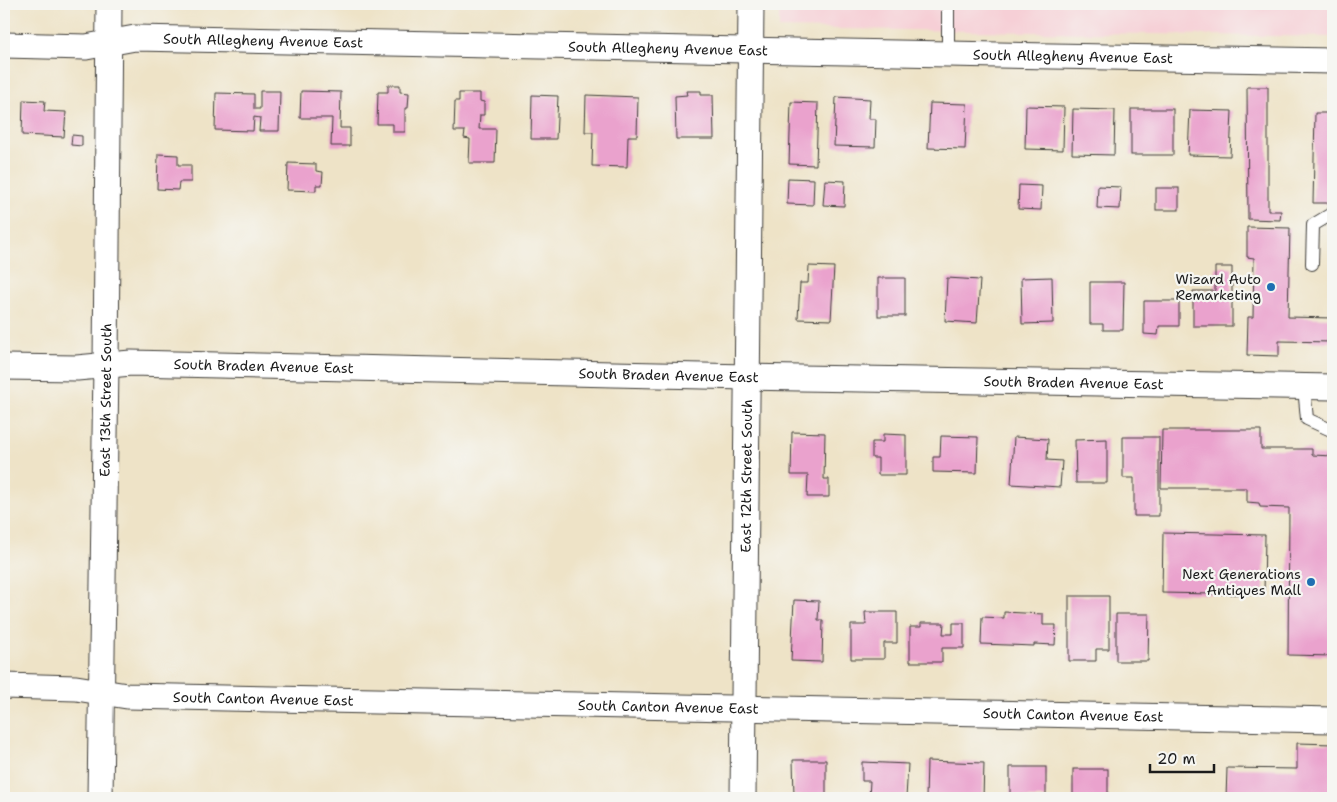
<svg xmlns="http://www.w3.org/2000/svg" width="1337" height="802" font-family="'Shantell Sans',sans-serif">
<rect width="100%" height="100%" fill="#f6f6f2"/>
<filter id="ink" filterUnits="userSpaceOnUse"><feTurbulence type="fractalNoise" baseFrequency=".02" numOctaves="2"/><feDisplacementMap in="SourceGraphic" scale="10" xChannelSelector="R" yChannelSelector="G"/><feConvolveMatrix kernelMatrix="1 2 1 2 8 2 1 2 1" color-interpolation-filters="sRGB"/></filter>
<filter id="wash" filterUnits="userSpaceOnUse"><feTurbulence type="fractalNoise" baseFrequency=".0096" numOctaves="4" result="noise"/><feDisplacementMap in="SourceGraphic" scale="20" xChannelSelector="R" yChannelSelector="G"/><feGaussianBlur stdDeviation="1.12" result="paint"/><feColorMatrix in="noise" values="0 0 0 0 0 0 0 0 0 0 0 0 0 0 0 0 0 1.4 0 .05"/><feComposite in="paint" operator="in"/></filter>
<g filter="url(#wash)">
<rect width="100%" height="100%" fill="#eee3c7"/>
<polygon fill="#f6cfd6" points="779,4 1333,4 1333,37 779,28"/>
<g id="blocks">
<g fill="#eaa2cd">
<polygon points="388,85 400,85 400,92 409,93 408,108 405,108 405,132 393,132 393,124 377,124 378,92 388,92"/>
<polygon points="1247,87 1268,87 1268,211 1281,211 1280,220 1248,219"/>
<polygon points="260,91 280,91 279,131 259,131 260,118 254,117 253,131 215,130 216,93 254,94 254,109 260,109"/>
<polygon points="301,91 341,92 340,128 350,128 350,146 331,146 332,118 300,118"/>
<polygon points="686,91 701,91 701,95 713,95 714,139 676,139 675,96 687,95"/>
<polygon points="459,93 480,93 480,101 484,102 484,115 480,115 479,129 496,129 495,163 469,163 470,139 464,138 465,131 454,131 455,101 459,101"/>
<polygon points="532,95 558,96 556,139 531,139"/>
<polygon points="586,95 638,97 637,136 628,136 627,167 592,166 593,132 585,132"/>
<polygon points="836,97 870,99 869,119 876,119 875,147 834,146"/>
<polygon points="23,100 45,101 44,111 66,112 64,137 22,135"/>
<polygon points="791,102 818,103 816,165 789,164"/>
<polygon points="930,103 967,104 965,149 928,148"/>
<polygon points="1026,106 1064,107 1063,150 1025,149"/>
<polygon points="1073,109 1115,110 1114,155 1072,154"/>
<rect x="1131" y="109" width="42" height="46"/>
<polygon points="1190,110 1232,111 1230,156 1188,155"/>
<polygon points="1315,113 1333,113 1333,203 1313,203"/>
<polygon points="72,135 82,136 82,146 71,145"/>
<polygon points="158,154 178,155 178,165 191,165 191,182 179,182 178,190 157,189"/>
<polygon points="288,163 316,164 316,171 323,172 322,185 316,185 316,191 287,190"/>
<polygon points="788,178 814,179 813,205 787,204"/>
<polygon points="825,180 845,181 844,206 823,205"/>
<polygon points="1019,185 1042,186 1041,210 1018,209"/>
<polygon points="1098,186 1121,187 1120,209 1097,208"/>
<rect x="1156" y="188" width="23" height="22"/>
<polygon points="1247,227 1290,228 1288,317 1333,318 1333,342 1279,341 1279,356 1247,355 1248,317 1253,317 1254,258 1247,257"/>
<polygon points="809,266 834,267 831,320 798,319 800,283 808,283"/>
<polygon points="1215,267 1232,267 1232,326 1193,326 1193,291 1215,291"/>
<polygon points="1052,277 1053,323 1022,324 1021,278"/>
<rect x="878" y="278" width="27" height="38"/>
<polygon points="947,278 980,280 977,323 945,321"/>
<polygon points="1090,282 1124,282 1123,330 1103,330 1103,324 1090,324"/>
<polygon points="1144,301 1179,301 1179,326 1159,326 1158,335 1144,334"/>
<polygon points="1162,430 1261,430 1261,449 1312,449 1312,455 1333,456 1333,656 1288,655 1289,508 1260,507 1259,503 1247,502 1247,488 1161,488"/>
<polygon points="792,432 825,433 824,479 829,479 829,497 807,497 808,475 791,475"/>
<polygon points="883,434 906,435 906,475 878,475 878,458 872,458 872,442 883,442"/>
<polygon points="941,436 978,437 977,473 933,472 933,457 940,457"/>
<polygon points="1014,437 1048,439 1047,460 1062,461 1060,487 1011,484"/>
<polygon points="1123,437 1159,437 1159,516 1134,516 1134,478 1123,478"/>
<polygon points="1107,439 1107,483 1076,483 1075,440"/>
<polygon points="1163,533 1265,535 1264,595 1162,593"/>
<polygon points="1069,596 1109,596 1109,649 1096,649 1096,661 1069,661"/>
<polygon points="794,600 819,601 818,620 823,620 822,662 791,661"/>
<polygon points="865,612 897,612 897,643 884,643 884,659 851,659 851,625 866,625"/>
<polygon points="1004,612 1043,614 1043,625 1056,625 1055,645 1034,644 1034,646 981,644 982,617 1004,618"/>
<polygon points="1116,614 1149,614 1148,661 1116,661"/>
<polygon points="921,623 944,623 943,634 953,634 953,623 964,623 964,648 942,648 942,662 910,662 910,627 921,627"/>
<polygon points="1297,743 1333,744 1333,798 1226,798 1227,768 1297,769"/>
<polygon points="793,760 826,760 826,796 794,796"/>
<polygon points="927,761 984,763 983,798 926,798"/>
<polygon points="862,762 908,764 906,798 869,798 870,781 862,781"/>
<rect x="1010" y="767" width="36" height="31"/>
<rect x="1073" y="769" width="35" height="29"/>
</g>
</g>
</g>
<g filter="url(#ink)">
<use href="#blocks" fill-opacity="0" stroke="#3c3a36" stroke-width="1"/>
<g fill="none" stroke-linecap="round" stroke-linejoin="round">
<defs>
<g id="lane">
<polyline points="948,54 948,4"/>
<polyline points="1312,264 1313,225 1333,213"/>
<polyline points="1304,387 1307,419 1333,431"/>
</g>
<g id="street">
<path id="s1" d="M4 45 86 47 135 38 948 54 1333 61"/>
<path id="s2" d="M4 367 77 368 131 363 747 377 1333 387"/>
<path id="s3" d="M4 686 76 688 127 696 1333 720"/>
<path id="s4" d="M100 798 106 365 109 4"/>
<path id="s5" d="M743 798 751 4"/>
</g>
</defs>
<use href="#lane" stroke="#3c3a36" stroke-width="14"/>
<use href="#street" stroke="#3c3a36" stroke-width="27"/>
<use href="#lane" stroke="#fff" stroke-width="12"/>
<use href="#street" stroke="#fff" stroke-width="25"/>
</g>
</g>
<g fill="#1f6fb2" stroke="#f6f6f2" stroke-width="2">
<circle cx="1271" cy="287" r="5"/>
<circle cx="1311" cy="582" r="5"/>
</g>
<g text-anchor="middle" stroke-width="4.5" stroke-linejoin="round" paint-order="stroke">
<g font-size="14" fill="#1c1c1c" stroke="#f6f6f2">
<text dy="5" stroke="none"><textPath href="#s1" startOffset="260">South Allegheny Avenue East</textPath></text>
<text dy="5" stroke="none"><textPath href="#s1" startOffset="665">South Allegheny Avenue East</textPath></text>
<text dy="5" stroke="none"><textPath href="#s1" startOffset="1070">South Allegheny Avenue East</textPath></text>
<text dy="5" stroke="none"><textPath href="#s2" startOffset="260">South Braden Avenue East</textPath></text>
<text dy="5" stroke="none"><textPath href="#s2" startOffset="665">South Braden Avenue East</textPath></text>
<text dy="5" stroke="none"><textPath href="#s2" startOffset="1070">South Braden Avenue East</textPath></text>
<text dy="5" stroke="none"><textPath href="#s4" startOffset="398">East 13th Street South</textPath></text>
<text dy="5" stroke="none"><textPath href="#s5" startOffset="322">East 12th Street South</textPath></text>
<text dy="5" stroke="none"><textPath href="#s3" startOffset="260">South Canton Avenue East</textPath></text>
<text dy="5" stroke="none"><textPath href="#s3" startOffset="665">South Canton Avenue East</textPath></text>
<text dy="5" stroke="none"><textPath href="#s3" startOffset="1070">South Canton Avenue East</textPath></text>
</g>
<g font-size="14" fill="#1c1c1c" stroke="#f6f6f2" text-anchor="end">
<text x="1261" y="284">Wizard Auto<tspan x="1261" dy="16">Remarketing</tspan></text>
<text x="1301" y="579">Next Generations<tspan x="1301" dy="16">Antiques Mall</tspan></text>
</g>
</g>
<rect width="1337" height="802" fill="none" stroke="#f6f6f2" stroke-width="20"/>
<path d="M1150 764v8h64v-8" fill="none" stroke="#1c1c1c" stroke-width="2.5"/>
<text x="1157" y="764" font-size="15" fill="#1c1c1c" stroke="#f6f6f2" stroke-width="4" paint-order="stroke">20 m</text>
</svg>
